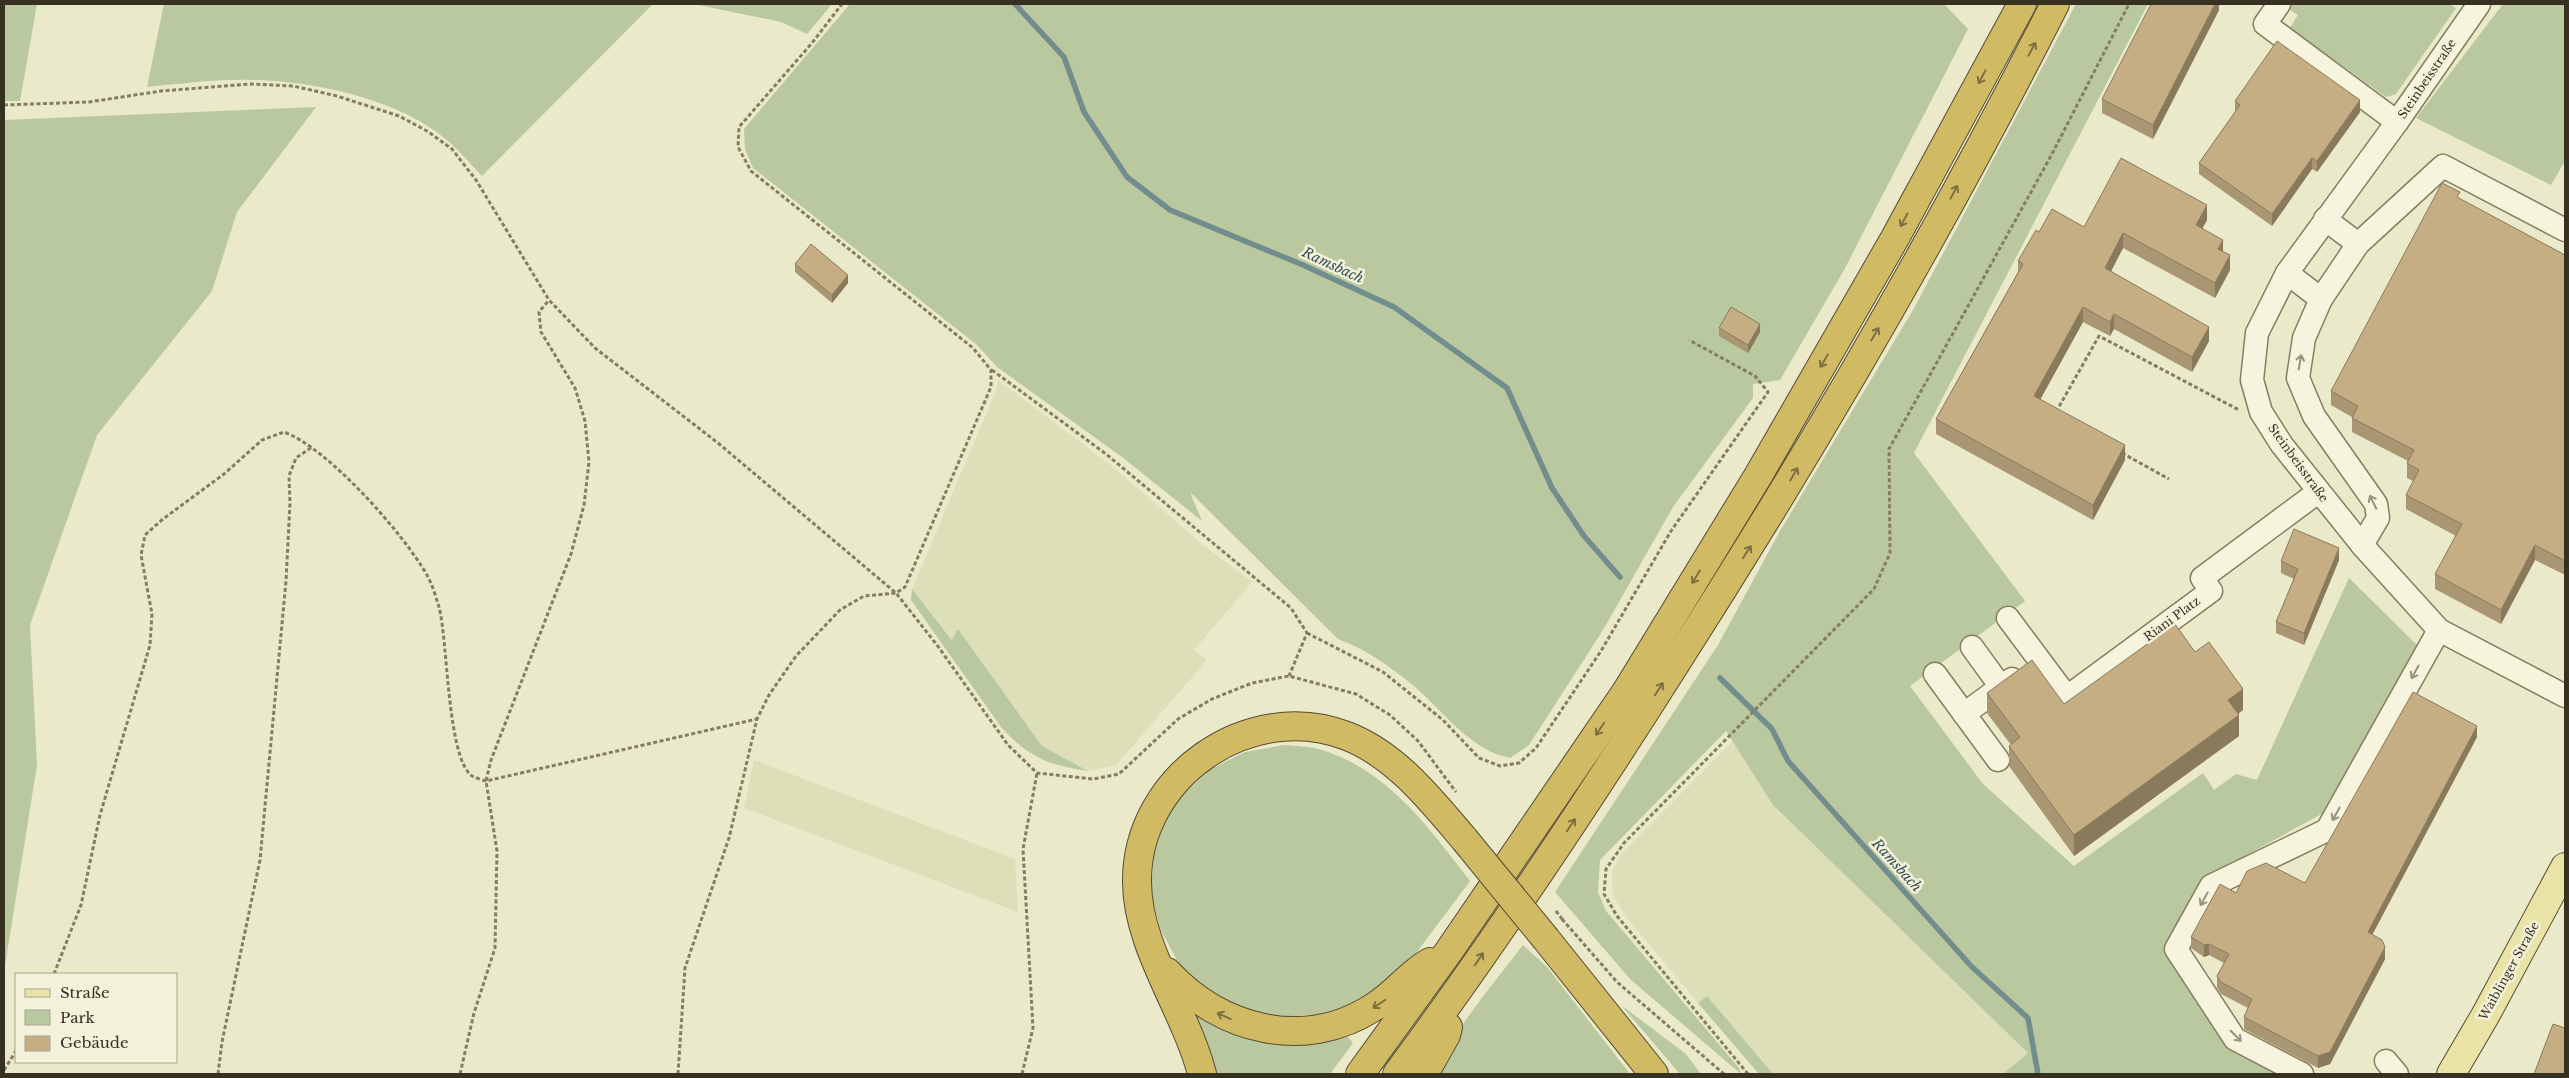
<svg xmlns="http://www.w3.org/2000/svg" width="2569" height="1078" font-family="'Libre Baskerville',serif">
<rect width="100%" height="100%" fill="#eae9ca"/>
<g fill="#dcdfb8">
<polygon points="998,380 1113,467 1202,544 1252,582 1194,650 1207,660 1116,765 1088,771 1042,746 958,629 953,640 912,589 995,393"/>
<polygon points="1733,741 1773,805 2029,1053 2003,1074 1773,1074 1707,996 1698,1003 1627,918 1615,899 1612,887 1612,872 1622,853"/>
<polygon points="754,760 1015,859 1018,912 744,808"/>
</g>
<g fill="#b9c89e">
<polygon points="4,4 37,4 20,101 4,101"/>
<path d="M164 4H653L482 176C467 160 453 143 435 131 388 97 307 80 250 80 216 79 181 84 147 87Z"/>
<polygon points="694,4 832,4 807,34 781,22"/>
<path d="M850 4H1944L1968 29 1844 270 1780 380 1753 384V398L1673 507 1603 630 1529 745 1510 758C1468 750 1442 708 1410 683 1388 665 1365 649 1338 639L1190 492 1202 521 1122 457 997 367 977 345 753 168 745 149 744 129Z"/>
<polygon points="2076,4 2148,4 1914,453 2025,601 1910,686 1983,784 2074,866 2203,773 2214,790 2236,774 2257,780 2349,578 2418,646 2327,811 2205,878 2167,944 2280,1074 2003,1074 2028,1053 1773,805 1726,731 1600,860 1598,892 1606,911 1739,1068 1741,1074 1631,980 1555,892 1718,645 1780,531 1913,310"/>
<polygon points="2285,4 2449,4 2456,8 2396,94 2386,97 2290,28 2298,15 2284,6"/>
<polygon points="2503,4 2565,4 2565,161 2551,185 2416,118"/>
<polygon points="316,107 237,212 212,291 97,435 30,625 37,765 4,972 4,120"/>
<path d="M912 589 952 640 958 629 1042 746 1088 771C1048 765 1028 757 1001 727L911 600Z"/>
<path d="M1284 745C1296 746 1310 746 1322 750 1389 771 1429 828 1470 881L1399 976 1367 997 1325 1015 1283 1017 1244 1010 1207 991 1179 964 1161 930 1151 894 1154 855 1165 818 1181 797 1211 769 1245 752Z"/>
<path d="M1523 945 1547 967 1630 1074H1433C1456 1027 1491 987 1523 945Z"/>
<polygon points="1707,996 1773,1074 1759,1074 1698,1003"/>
<polygon points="1190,1004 1346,1035 1353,1043 1330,1074 1214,1074"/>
<polygon points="1621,1005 1686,1054 1701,1074 1680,1074"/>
</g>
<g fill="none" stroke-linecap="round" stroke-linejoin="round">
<g stroke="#718d8d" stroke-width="5.5">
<polyline points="1015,4 1064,57 1084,112 1127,177 1170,210 1303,265 1394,307 1507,388 1552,488 1584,536 1620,577"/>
<polyline points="1720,678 1772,729 1788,761 1971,966 2028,1018 2038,1074"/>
</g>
<defs>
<g id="minor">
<polyline points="2279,4 2265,24 2397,122"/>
<polyline points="2479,4 2397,122 2287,273 2257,333 2252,380 2261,412 2282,445 2362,545 2439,630 2565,696"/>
<polyline points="2325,219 2358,244"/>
<polyline points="2287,273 2321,299"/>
<polyline points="2362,545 2378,518 2376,504 2314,416 2298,378 2304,338 2321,299 2358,244 2443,166 2565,230"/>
<polyline points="2008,618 2067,697 2211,591 2202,578 2318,492"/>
<polyline points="1972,647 2001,687"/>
<polyline points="1935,674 1998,760"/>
<polyline points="1964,714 2012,679"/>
<polyline points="2386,1061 2397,1074"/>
<polyline points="2302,1074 2235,1039 2176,949 2211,886 2327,830 2439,630"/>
</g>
<polyline id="major" points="2451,1074 2485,1016 2565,867"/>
<g id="highway">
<polyline points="1546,939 1654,1074"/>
<path d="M1167 972C1221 1030 1304 1052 1374 1007 1395 994 1409 974 1430 962"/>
<path d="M1202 1074C1186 1011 1137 947 1137 882 1136 777 1249 698 1347 736 1396 755 1432 801 1465 840"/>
<polyline points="1360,1074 1449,951 1626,692 1758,476 1895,238 2022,4"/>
<path d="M1397 1074C1495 942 1586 805 1674 666 1811 452 1940 231 2055 4"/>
<polyline points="1424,1074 1446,1035 1448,1027"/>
</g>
</defs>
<use href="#minor" stroke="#857d60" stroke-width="25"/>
<use href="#major" stroke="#544a33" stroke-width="30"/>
<use href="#highway" stroke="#544a33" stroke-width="30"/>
<g stroke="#857d60" stroke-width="3" stroke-dasharray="4 2.5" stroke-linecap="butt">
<polyline points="4,105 89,102 161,91 251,84 293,86 337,96 399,116 427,131 452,149 476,180 549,300 595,348 718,443 896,593 937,645 1008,745 1037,773 1093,779 1119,774 1178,719 1212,699 1252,683 1289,676 1356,694 1390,715 1418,741 1456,792"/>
<polyline points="992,370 1106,454 1291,608 1307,633 1289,676"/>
<polyline points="2056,412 2099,336 2239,410"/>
<polyline points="2122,453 2169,479"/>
<polyline points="1307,633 1383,672 1443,720 1479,758 1500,766 1519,763 1536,748 1601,651 1671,531 1768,392 1755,376 1689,340"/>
<polyline points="1562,919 1617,982 1724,1074"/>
<path d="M54 974 81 905 100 815 150 645 152 614 141 555 145 535 163 519 224 474 262 440 284 432C328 448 403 533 427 575 432 584 436 597 439 607 448 641 447 758 472 776 476 778 482 780 486 781L757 719"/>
<polyline points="4,1070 16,1051"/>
<polyline points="218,1074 222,1042 260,860 286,581 290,503 289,476 296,458 312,447"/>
<polyline points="460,1074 474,1013 495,948 497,851 486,781 491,760 571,554 584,505 589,462 585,421 575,388 541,332 539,312 549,300"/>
<polyline points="678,1074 685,968 729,838 757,719 769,695 796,656 840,610 864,596 896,593 905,587 991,387 991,370 973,348 751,171 738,147 739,127 812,43 842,4"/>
<polyline points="1022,1074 1033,1028 1023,849 1037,773"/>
<polyline points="1748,1074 1617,916 1604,894 1606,869 1624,843 1874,589 1890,553 1889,449 2052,154 2129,4"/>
</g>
<use href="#minor" stroke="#f6f4dc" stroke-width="22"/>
<use href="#major" stroke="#e9e4a6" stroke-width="28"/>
<use href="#highway" stroke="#d0bb64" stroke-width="28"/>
<defs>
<polyline id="highway-bridge" points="1465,840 1546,939"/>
</defs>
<use href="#highway-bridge" stroke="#544a33" stroke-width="30" stroke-linecap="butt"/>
<polyline stroke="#857d60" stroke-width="3" stroke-dasharray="4 2.5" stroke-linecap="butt" points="1556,911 1562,919"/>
<use href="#highway-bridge" stroke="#d0bb64" stroke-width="28"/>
</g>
<g fill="#a99672">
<polygon points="2219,4 2219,10 2153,139 2102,113 2102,99"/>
<polygon points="2235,101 2360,112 2317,172 2312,169 2272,226 2199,174 2199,163 2235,112"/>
<polygon points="2460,199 2565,255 2565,575 2535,560 2501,624 2435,589 2435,574 2456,536 2406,509 2406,495 2413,481 2407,478 2407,463 2408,461 2352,432 2352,417 2331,405 2331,391"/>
<polygon points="2207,220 2202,229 2223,252 2230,270 2215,298 2123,248 2111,271 2209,341 2192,372 2114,329 2110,336 2083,322 2040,399 2125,460 2093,520 1936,434 1936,419 2018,272 2018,261 2039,232 2084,227"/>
<polygon points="795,264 848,283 832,303 795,272"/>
<polygon points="1719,328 1760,332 1748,353 1719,336"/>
<polygon points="2339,560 2304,645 2276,633 2276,622 2294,579 2281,573 2281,561"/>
<polygon points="2195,652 2243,710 2238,714 2239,736 2074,856 2009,766 2009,746 2011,745 1987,713 1987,693 2064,704"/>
<polygon points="2477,737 2372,934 2385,959 2330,1064 2318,1068 2244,1029 2244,1017 2248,1008 2221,994 2217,988 2217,976 2224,963 2209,955 2204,957 2191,948 2191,937 2236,893 2305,883"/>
</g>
<g fill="#8a7a5c">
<polygon points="2215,4 2219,4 2219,10 2153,139 2153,125"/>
<polygon points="2360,100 2360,112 2317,172 2317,161"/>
<polygon points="2312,158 2312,169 2272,226 2272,214"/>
<polygon points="2207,205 2207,220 2196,240 2196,225"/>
<polygon points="2123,233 2123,248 2105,283 2105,268"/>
<polygon points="2223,240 2223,255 2218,249"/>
<polygon points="2230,255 2230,270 2215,298 2215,283"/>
<polygon points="848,275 848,283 832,303 832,295"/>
<polygon points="2083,307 2083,322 2034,411 2034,396"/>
<polygon points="2114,314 2114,329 2110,336 2110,322"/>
<polygon points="1760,324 1760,332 1748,353 1748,345"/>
<polygon points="2209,327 2209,341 2192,372 2192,357"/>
<polygon points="2125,445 2125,460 2093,520 2093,505"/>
<polygon points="2535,545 2535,560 2501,624 2501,610"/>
<polygon points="2339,548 2339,560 2304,645 2304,633"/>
<polygon points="2243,689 2243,710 2228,721 2228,700"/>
<polygon points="2239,715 2239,736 2074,856 2074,835"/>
<polygon points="2477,726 2477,737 2368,943 2368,932"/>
<polygon points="2209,944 2209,955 2204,957 2204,945"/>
<polygon points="2385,947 2385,959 2330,1064 2318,1068 2318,1056"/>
</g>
<g fill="#c5ae84" stroke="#8a7a5c">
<polygon points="2151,4 2215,4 2153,125 2102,99"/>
<polygon points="2277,41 2360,100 2317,161 2312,158 2272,214 2199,163 2240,105 2235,101"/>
<polygon points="2121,158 2207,205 2196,225 2223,240 2218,249 2230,255 2215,283 2123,233 2105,268 2209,327 2192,357 2114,314 2110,322 2083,307 2034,396 2125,445 2093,505 1936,419 2023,264 2018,261 2036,230 2039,232 2052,209 2084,227"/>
<polygon points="2442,183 2460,192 2457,197 2565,255 2565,561 2535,545 2501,610 2435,574 2462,524 2406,495 2419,470 2407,463 2414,450 2352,418 2358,406 2331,391"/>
<polygon points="811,244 848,275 832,295 795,264"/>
<polygon points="1731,307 1760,324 1748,345 1719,328"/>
<polygon points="2294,529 2339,548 2304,633 2276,622 2298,569 2281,561"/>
<polygon points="2175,624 2195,652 2209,642 2243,689 2228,700 2239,715 2074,835 2009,746 2020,737 1987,693 2032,660 2064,704"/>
<polygon points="2413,692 2477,726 2368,932 2382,940 2385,947 2330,1052 2318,1056 2244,1017 2252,999 2221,982 2217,976 2229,954 2209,944 2204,945 2191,937 2220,884 2236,893 2247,871 2266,863 2305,883"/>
<polygon points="2553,1024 2565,1028 2565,1074 2534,1074"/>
</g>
<defs><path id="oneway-shaft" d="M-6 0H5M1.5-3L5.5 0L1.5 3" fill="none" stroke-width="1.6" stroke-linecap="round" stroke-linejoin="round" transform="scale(1.25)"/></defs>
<g stroke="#7c6f40">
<use href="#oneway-shaft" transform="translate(2032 49) rotate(-62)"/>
<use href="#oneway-shaft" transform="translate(1982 77) rotate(118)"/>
<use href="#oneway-shaft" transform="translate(1954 192) rotate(-62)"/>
<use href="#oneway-shaft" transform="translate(1904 220) rotate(118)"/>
<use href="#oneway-shaft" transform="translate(1875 334) rotate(-60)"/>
<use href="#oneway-shaft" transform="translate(1824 361) rotate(120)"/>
<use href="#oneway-shaft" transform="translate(1794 474) rotate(-60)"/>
<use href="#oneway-shaft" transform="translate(1747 552) rotate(-57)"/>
<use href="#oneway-shaft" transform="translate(1696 577) rotate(121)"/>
<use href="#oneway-shaft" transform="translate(1659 689) rotate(-57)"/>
<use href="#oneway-shaft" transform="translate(1600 729) rotate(124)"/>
<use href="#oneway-shaft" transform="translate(1571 825) rotate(-56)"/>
<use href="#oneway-shaft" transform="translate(1479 959) rotate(-56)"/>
<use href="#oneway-shaft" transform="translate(1379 1004) rotate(146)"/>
<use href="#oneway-shaft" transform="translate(1224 1016) rotate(-155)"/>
</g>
<g stroke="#96927f">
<use href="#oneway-shaft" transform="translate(2300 362) rotate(-80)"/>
<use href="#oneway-shaft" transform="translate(2373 502) rotate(-116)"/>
<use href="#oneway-shaft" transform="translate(2415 672) rotate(119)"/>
<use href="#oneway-shaft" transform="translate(2336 814) rotate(119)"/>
<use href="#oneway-shaft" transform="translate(2204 899) rotate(119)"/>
<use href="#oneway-shaft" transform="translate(2236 1036) rotate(45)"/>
</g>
<g text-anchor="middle" stroke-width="5" stroke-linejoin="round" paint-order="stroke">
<g font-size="12" fill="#373122" stroke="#f3f1d9">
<text transform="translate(2427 79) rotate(-56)" y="4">Steinbeisstraße</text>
<text transform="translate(2298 463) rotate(54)" y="4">Steinbeisstraße</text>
<text transform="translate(2172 619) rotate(-36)" y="4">Riani Platz</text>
<text transform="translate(2509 971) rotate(-61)" y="4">Waiblinger Straße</text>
</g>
<g font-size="14" font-style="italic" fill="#334f55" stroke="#f3f1d9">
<text transform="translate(1333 265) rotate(25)" y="5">Ramsbach</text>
<text transform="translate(1897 865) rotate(48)" y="5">Ramsbach</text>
</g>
</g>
<rect width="2569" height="1078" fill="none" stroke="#373122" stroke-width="10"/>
<rect x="15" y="973" width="162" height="90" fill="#f3f1d9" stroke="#a8a490"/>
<rect x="25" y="989" width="25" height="8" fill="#e9e4a6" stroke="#a8a490"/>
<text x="60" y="998" font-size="15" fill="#373122">Straße</text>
<rect x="25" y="1010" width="25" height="15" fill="#b9c89e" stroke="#a8a490"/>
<text x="60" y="1023" font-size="15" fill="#373122">Park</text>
<rect x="25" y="1036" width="25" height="15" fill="#c5ae84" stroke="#a8a490"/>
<text x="60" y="1048" font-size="15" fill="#373122">Gebäude</text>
</svg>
